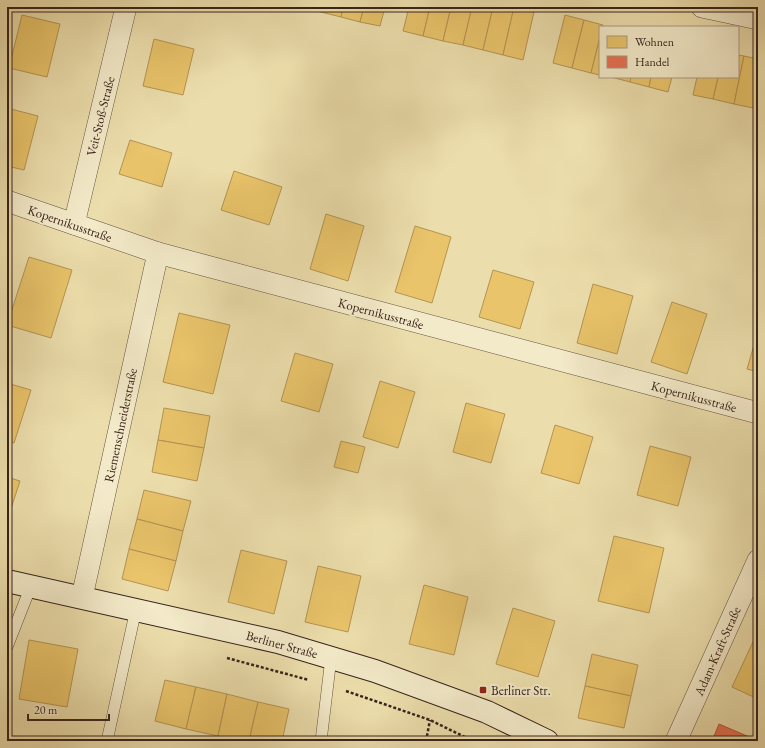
<svg xmlns="http://www.w3.org/2000/svg" width="765" height="748" font-family="'EB Garamond',serif">
<rect width="100%" height="100%" fill="#ecdeac"/>
<filter id="stains"><feTurbulence type="fractalNoise" baseFrequency=".005" numOctaves="4"/><feColorMatrix values="0 0 0 0 .2 0 0 0 0 .09 0 0 0 0 .02 0 0 0 .5 -.17"/></filter>
<radialGradient id="worn" r=".72"><stop offset=".6" stop-color="#630" stop-opacity="0"/><stop offset="1" stop-color="#630" stop-opacity=".3"/></radialGradient>
<g fill="#e9c46a" stroke="#b49453">
<polygon points="301,7 322,7 321,12"/>
<polygon points="322,7 343,7 341,17 321,12"/>
<polygon points="343,7 364,7 360,22 341,17"/>
<polygon points="364,7 385,7 380,26 360,22"/>
<polygon points="409,7 430,7 423,36 403,31"/>
<polygon points="430,7 451,7 443,41 423,36"/>
<polygon points="451,7 472,7 463,45 443,41"/>
<polygon points="472,7 493,7 483,50 463,45"/>
<polygon points="493,7 514,7 503,55 483,50"/>
<polygon points="514,7 534,12 523,60 503,55"/>
<polygon points="22,15 60,24 47,77 9,68"/>
<polygon points="565,15 584,20 572,68 553,63"/>
<polygon points="584,20 603,25 602,27 600,27 600,37 591,73 572,68"/>
<polygon points="600,37 600,75 591,73"/>
<polygon points="154,39 194,49 183,95 143,86"/>
<polygon points="738,55 744,56 734,104 713,99 718,77 738,77"/>
<polygon points="744,56 758,59 758,88 753,108 734,104"/>
<polygon points="611,77 631,77 630,82"/>
<polygon points="631,77 651,77 649,87 630,82"/>
<polygon points="651,77 672,77 668,92 649,87"/>
<polygon points="697,77 718,77 713,99 693,95"/>
<polygon points="758,88 758,109 753,108"/>
<polygon points="7,108 38,116 24,170 7,166"/>
<polygon points="130,140 172,153 162,187 119,174"/>
<polygon points="234,171 282,187 269,225 221,210"/>
<polygon points="326,214 364,226 348,281 310,269"/>
<polygon points="415,226 451,237 432,303 395,292"/>
<polygon points="29,257 72,270 51,338 7,325"/>
<polygon points="493,270 534,282 520,329 479,317"/>
<polygon points="593,284 633,296 617,354 577,343"/>
<polygon points="672,302 707,314 687,374 651,362"/>
<polygon points="179,313 230,325 213,394 163,382"/>
<polygon points="758,331 758,372 747,369"/>
<polygon points="295,353 333,364 319,412 281,401"/>
<polygon points="380,381 415,392 398,448 363,437"/>
<polygon points="7,383 31,390 14,443 7,441"/>
<polygon points="466,403 505,414 491,463 453,452"/>
<polygon points="164,408 210,416 204,448 158,440"/>
<polygon points="555,425 593,437 579,484 541,473"/>
<polygon points="158,440 204,448 197,481 152,472"/>
<polygon points="341,441 365,447 358,473 334,467"/>
<polygon points="650,446 691,457 678,506 637,495"/>
<polygon points="7,477 20,481 7,521"/>
<polygon points="144,490 191,501 183,531 137,519"/>
<polygon points="137,519 183,531 176,561 129,549"/>
<polygon points="614,536 664,548 649,613 598,601"/>
<polygon points="129,549 176,561 168,591 122,579"/>
<polygon points="241,550 287,561 274,614 228,602"/>
<polygon points="318,566 361,576 348,632 305,622"/>
<polygon points="424,585 468,597 454,655 409,644"/>
<polygon points="513,608 555,621 538,677 496,664"/>
<polygon points="758,631 758,699 732,687"/>
<polygon points="29,640 78,649 67,707 19,699"/>
<polygon points="592,654 638,665 631,696 585,686"/>
<polygon points="165,680 196,687 186,729 155,721"/>
<polygon points="585,686 631,696 624,728 578,718"/>
<polygon points="196,687 227,694 218,736 186,729"/>
<polygon points="227,694 258,702 249,741 240,741 218,736"/>
<polygon points="258,702 289,709 282,741 249,741"/>
</g>
<polygon fill="#e76f51" stroke="#b25841" points="719,724 754,739 753,741 712,741"/>
<g fill="none" stroke-linecap="round" stroke-linejoin="round">
<defs>
<g id="lane">
<polyline points="7,647 31,586"/>
<polyline points="107,741 136,609"/>
<polyline points="321,741 331,658"/>
</g>
<g id="street">
<polyline points="702,7 758,19"/>
<polyline points="7,201 158,253 758,413"/>
<polyline points="74,224 126,7"/>
<polyline points="82,597 158,253"/>
<polyline points="676,741 758,560"/>
</g>
<polyline id="secondary" points="7,581 278,642 375,671 487,712 547,741"/>
</defs>
<use href="#lane" stroke="#655240" stroke-width="12"/>
<use href="#street" stroke="#655240" stroke-width="22"/>
<use href="#secondary" stroke="#38231c" stroke-width="24"/>
<g stroke="#38231c" stroke-width="2.5" stroke-dasharray="3 2" stroke-linecap="butt">
<polyline points="227,658 309,680"/>
<polyline points="346,691 430,720 473,741"/>
<polyline points="426,741 430,720"/>
</g>
<use href="#lane" stroke="#f3eac9" stroke-width="11"/>
<use href="#street" stroke="#f3eac9" stroke-width="21"/>
<use href="#secondary" stroke="#f3eac9" stroke-width="22"/>
</g>
<rect fill="#8f2418" stroke="#f3eac9" stroke-width="1.5" x="479" y="686" width="8" height="8" rx="2"/>
<g text-anchor="middle" stroke-width="4" stroke-linejoin="round" paint-order="stroke">
<g font-size="13" fill="#38231c" stroke="#f3eac9">
<text transform="translate(100 116) rotate(-76)" y="5">Veit-Stoß-Straße</text>
<text transform="translate(70 223) rotate(19)" y="5">Kopernikusstraße</text>
<text transform="translate(381 313) rotate(15)" y="5">Kopernikusstraße</text>
<text transform="translate(694 396) rotate(15)" y="5">Kopernikusstraße</text>
<text transform="translate(120 425) rotate(-78)" y="5">Riemenschneiderstraße</text>
<text transform="translate(282 644) rotate(15)" y="5">Berliner Straße</text>
<text transform="translate(717 651) rotate(-66)" y="5">Adam-Kraft-Straße</text>
</g>
<g font-size="13" fill="#38231c" stroke="#f3eac9" text-anchor="start">
<text x="491" y="695">Berliner Str.</text>
</g>
</g>
<rect width="765" height="748" fill="none" stroke="#ecdeac" stroke-width="24"/>
<rect x="8" y="8" width="749" height="732" fill="none" stroke="#38231c" stroke-width="2"/>
<rect x="12" y="12" width="741" height="724" fill="none" stroke="#38231c"/>
<rect x="599" y="26" width="140" height="52" fill="#f3eac9" stroke="#a89a84"/>
<rect x="607" y="36" width="20" height="12" fill="#e9c46a" stroke="#a89a84"/>
<text x="635" y="46" font-size="12" fill="#38231c">Wohnen</text>
<rect x="607" y="56" width="20" height="12" fill="#e76f51" stroke="#a89a84"/>
<text x="635" y="66" font-size="12" fill="#38231c">Handel</text>
<path d="M28 714v6h81v-6" fill="none" stroke="#38231c" stroke-width="2"/>
<text x="34" y="714" font-size="12" fill="#38231c" stroke="#f3eac9" stroke-width="3" paint-order="stroke">20 m</text>
<rect width="100%" height="100%" filter="url(#stains)"/>
<rect width="100%" height="100%" fill="url(#worn)"/>
</svg>
